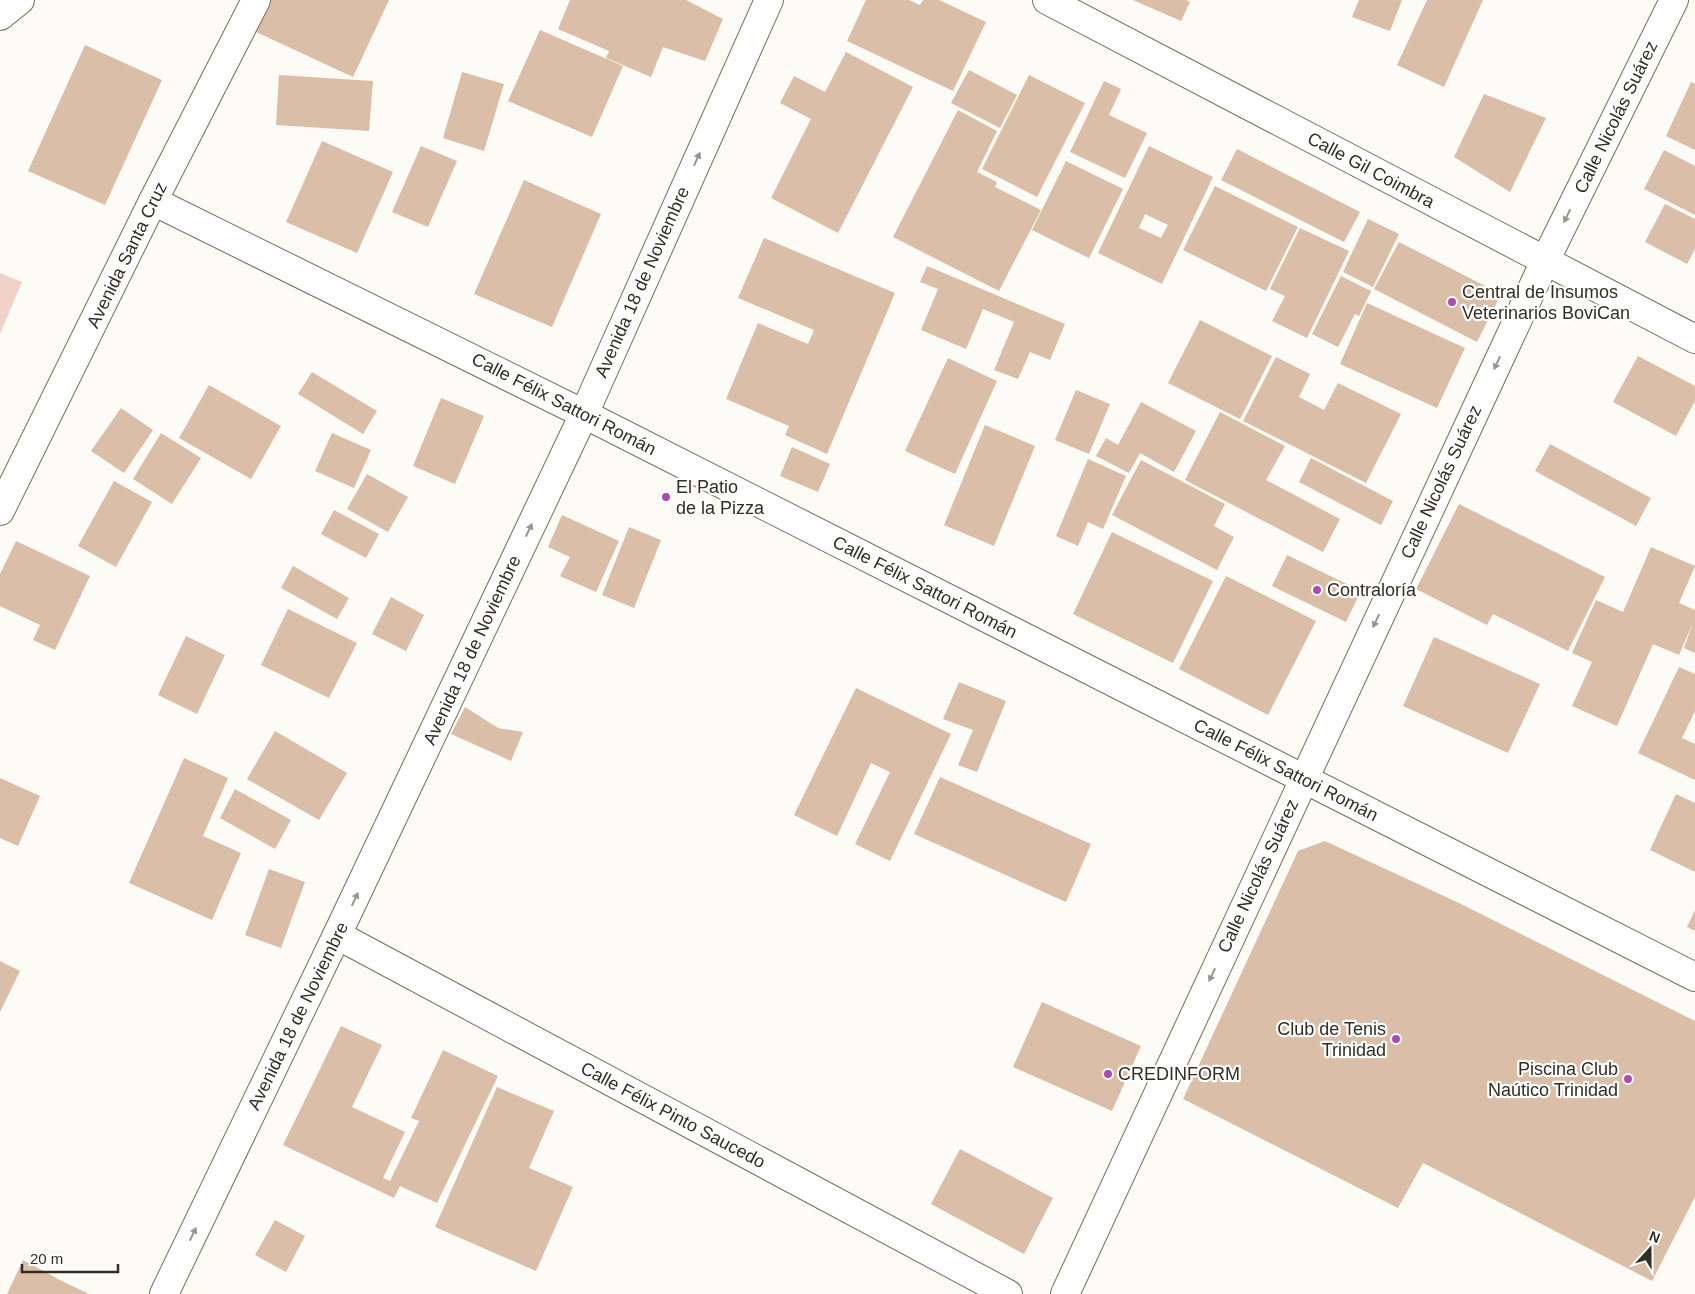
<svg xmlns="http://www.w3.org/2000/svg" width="1695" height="1294" font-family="Helvetica,sans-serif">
<rect width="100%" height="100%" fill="#fdfbf6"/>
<polygon fill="#f0d2c8" points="0,273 22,282 0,334"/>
<g fill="#dabea7" fill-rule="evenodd">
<polygon points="269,0 389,0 353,77 254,31"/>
<polygon points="570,0 686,0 723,19 705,61 663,47 651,77 606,58 609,51 558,29"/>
<polygon points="866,0 909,0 920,5 923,0 939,0 986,22 953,91 847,41"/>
<polygon points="1133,0 1186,0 1190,2 1181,21"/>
<polygon points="1359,0 1402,0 1390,31 1352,17"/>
<polygon points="1427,0 1483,0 1444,87 1397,65"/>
<polygon points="540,30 623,66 592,137 508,101"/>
<polygon points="85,45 162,80 105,205 28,171"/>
<polygon points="846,52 913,87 838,233 771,198 811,119 780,103 794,76 825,92"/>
<polygon points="969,70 1017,95 1000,128 951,103"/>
<polygon points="462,72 504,84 484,151 443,138"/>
<polygon points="279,75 373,81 369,131 276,125"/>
<polygon points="1029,75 1085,103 1037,197 982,169"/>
<polygon points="1104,81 1121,89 1109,115 1147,133 1125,178 1070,152"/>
<polygon points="1691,82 1695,84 1695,150 1666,136"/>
<polygon points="1484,94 1546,118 1510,192 1454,157"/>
<polygon points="958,110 997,131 977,172 997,182 995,187 1041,210 999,291 893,237"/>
<polygon points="322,141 393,172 357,253 286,222"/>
<polygon points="421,146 457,161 428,227 392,212"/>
<path d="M1149 146 1213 177 1162 284 1098 253ZM1145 214 1168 225 1161 238 1139 228Z"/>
<polygon points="1237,149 1360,212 1344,242 1221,180"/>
<polygon points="1664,150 1695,166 1695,215 1644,189"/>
<polygon points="1066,161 1123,189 1089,258 1032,230"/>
<polygon points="524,180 601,214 552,327 474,294"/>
<polygon points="1215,186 1298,227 1266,291 1183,250"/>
<polygon points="1665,204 1695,219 1695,249 1687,264 1645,242"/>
<polygon points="1368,219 1399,234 1373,287 1343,272"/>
<polygon points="1300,228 1349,251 1307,338 1272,321 1285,296 1270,289"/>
<polygon points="764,238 895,293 827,454 785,435 789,426 726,399 758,323 808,344 814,330 738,298"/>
<polygon points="1399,242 1501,294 1477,342 1374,289"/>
<polygon points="927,266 1065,324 1050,360 1030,352 1018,379 994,370 1014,322 983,309 966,349 921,330 938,289 920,282"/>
<polygon points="1341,276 1371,291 1359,316 1355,314 1338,347 1312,334"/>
<polygon points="1367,303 1465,348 1437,408 1340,364"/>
<polygon points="1200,320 1272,356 1240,419 1168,383"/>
<polygon points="1638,356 1695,386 1695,401 1676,436 1613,402"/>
<polygon points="1276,357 1310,374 1299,397 1324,410 1338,383 1401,414 1366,483 1243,421"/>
<polygon points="948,358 997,381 955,474 905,451"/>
<polygon points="312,372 377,411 363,434 298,394"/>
<polygon points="209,385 281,426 251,479 179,438"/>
<polygon points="1076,390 1110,404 1089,454 1055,440"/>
<polygon points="441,398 484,416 455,484 413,466"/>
<polygon points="1141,402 1196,431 1174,472 1140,453 1129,473 1096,456 1106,438 1118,445"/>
<polygon points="121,408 153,430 124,473 91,451"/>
<polygon points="1220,412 1285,446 1266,480 1340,519 1323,552 1185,480"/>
<polygon points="985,425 1035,446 994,546 944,525"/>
<polygon points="161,433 201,458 172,504 133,479"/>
<polygon points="332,433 371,450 354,488 315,471"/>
<polygon points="1550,444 1651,498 1636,526 1535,471"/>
<polygon points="792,447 830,464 818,492 780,476"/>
<polygon points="1311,458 1393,501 1381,525 1299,482"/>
<polygon points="1088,459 1126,476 1103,529 1088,522 1078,546 1056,536"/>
<polygon points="1141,460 1225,504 1214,526 1234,537 1217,570 1112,515"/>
<polygon points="367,474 408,497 388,532 347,509"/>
<polygon points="114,481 152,502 116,567 78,546"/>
<polygon points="1459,504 1605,577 1568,651 1493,614 1487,625 1416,589"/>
<polygon points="334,510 379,534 366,558 321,534"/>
<polygon points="562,515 619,541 596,592 560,576 570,557 548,547"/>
<polygon points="629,527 661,540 634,608 602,595"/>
<polygon points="1112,532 1213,581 1173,663 1073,614"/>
<polygon points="16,541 90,576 55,650 33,640 40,625 0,606 0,574"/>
<polygon points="1651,547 1695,566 1679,603 1695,610 1695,653 1684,648 1693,622 1679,655 1653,644 1617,726 1572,706 1592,662 1572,653 1596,600 1623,612"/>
<polygon points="1287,555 1361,591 1346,622 1272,586"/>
<polygon points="293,566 349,598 337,619 281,588"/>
<polygon points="1226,576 1316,621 1268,715 1179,669"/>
<polygon points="391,597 424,615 406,651 372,634"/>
<polygon points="288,609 357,643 329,698 261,665"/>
<polygon points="186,636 225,655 197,714 158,695"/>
<polygon points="1434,637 1540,684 1508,753 1403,706"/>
<polygon points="1679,667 1695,674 1695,711 1682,738 1695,744 1695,780 1638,753"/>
<polygon points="959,682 1006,701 977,772 958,765 973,730 943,719"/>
<polygon points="856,688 951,734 890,861 855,844 890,772 871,763 837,836 794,815"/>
<polygon points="465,707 498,728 523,732 511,761 451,734"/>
<polygon points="275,731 347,773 319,820 247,779"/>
<polygon points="184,758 228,778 203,836 241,853 212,920 129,883"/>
<polygon points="940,777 1091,844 1066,902 914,834"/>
<polygon points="0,778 40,796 18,846 0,838"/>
<polygon points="235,789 291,820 275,849 220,818"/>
<polygon points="1676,794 1695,803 1695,872 1650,850"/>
<polygon points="1325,841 1459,903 1695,1021 1695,1197 1652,1281 1423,1163 1398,1208 1183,1099 1298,851"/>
<polygon points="269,869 305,882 281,948 245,935"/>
<polygon points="1695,910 1695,931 1687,927"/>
<polygon points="0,961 20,971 0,1012"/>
<polygon points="1042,1002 1141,1046 1112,1111 1013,1067"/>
<polygon points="341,1026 382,1045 352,1107 405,1132 383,1178 390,1181 419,1121 411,1118 443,1050 498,1076 437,1203 400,1186 394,1198 283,1145"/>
<polygon points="497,1087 554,1111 529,1168 573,1187 536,1271 435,1227"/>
<polygon points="960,1149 1053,1198 1024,1254 931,1204"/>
<polygon points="275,1220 305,1236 286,1272 255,1255"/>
<polygon points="23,1260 62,1281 89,1294 7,1294"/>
</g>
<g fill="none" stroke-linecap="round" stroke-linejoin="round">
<defs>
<g id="minor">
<polyline points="153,201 584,414 1695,977"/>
<polyline points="337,935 1008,1294"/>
<polyline points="164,1294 337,935 584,414 769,0"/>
<polyline points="1065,1294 1545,261 1674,0"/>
</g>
<polyline id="tertiary" points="1047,0 1695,339"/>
<polyline id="secondary" points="0,511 153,201 256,0"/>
<polyline id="primary" points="0,16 20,0"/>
</defs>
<use href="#minor" stroke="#786d56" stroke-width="30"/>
<use href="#tertiary" stroke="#786d56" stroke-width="30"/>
<use href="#secondary" stroke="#786d56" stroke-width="30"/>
<use href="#primary" stroke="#786d56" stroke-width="30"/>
<use href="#minor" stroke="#fff" stroke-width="28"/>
<use href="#tertiary" stroke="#fff" stroke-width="28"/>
<use href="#secondary" stroke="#fff" stroke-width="28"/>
<use href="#primary" stroke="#fff" stroke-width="28"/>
</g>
<defs><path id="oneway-solid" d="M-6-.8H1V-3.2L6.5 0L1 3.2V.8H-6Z" transform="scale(1.25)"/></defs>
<g fill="#989692">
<use href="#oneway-solid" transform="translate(697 159) rotate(-66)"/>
<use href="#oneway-solid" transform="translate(1567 216) rotate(116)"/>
<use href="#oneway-solid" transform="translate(1497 363) rotate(115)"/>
<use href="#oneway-solid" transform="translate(529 530) rotate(-65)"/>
<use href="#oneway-solid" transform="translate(1376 621) rotate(115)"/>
<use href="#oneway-solid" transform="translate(355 899) rotate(-65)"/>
<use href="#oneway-solid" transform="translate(1212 975) rotate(115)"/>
<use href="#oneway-solid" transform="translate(193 1234) rotate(-64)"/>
</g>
<g fill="#ae49ae" stroke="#fff" stroke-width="2">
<circle cx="1452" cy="302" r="5"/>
<circle cx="666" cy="497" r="5"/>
<circle cx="1317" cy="590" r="5"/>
<circle cx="1396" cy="1039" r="5"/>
<circle cx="1108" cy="1074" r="5"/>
<circle cx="1628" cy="1079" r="5"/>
</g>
<g text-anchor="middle" stroke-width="4.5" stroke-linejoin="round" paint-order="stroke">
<g font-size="18" fill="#322e24" stroke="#fff">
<text transform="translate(1616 117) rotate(-64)" y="6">Calle Nicolás Suárez</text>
<text transform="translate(1371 170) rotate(28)" y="6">Calle Gil Coimbra</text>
<text transform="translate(127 255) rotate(-64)" y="6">Avenida Santa Cruz</text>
<text transform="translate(642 282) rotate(-66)" y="6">Avenida 18 de Noviembre</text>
<text transform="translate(564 404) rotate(27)" y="6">Calle Félix Sattori Román</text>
<text transform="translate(1441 482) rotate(-65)" y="6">Calle Nicolás Suárez</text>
<text transform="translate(925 587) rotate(27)" y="6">Calle Félix Sattori Román</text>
<text transform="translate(472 650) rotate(-65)" y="6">Avenida 18 de Noviembre</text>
<text transform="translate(1286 770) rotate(27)" y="6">Calle Félix Sattori Román</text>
<text transform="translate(1258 876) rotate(-65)" y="6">Calle Nicolás Suárez</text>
<text transform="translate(298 1016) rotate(-64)" y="6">Avenida 18 de Noviembre</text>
<text transform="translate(673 1115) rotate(28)" y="6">Calle Félix Pinto Saucedo</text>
</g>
<g font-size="18" fill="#322e24" stroke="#fff" text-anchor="start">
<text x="1462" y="298">Central de Insumos<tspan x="1462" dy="21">Veterinarios BoviCan</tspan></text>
<text x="676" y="493">El Patio<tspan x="676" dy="21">de la Pizza</tspan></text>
<text x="1327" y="596">Contraloría</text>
<text x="1386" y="1035" text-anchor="end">Club de Tenis<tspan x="1386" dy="21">Trinidad</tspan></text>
<text x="1618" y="1075" text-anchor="end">Piscina Club<tspan x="1618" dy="21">Naútico Trinidad</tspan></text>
<text x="1118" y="1080">CREDINFORM</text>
</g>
</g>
<g transform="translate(1650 1249) rotate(21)" stroke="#ffffff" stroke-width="4" paint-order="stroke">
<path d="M0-4L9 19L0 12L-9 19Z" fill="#322e24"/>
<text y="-8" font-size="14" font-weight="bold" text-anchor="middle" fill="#322e24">N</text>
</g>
<path d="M22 1264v8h96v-8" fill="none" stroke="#322e24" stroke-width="2.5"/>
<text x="30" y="1264" font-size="15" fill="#322e24" stroke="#ffffff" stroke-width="4" paint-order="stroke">20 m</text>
</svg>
